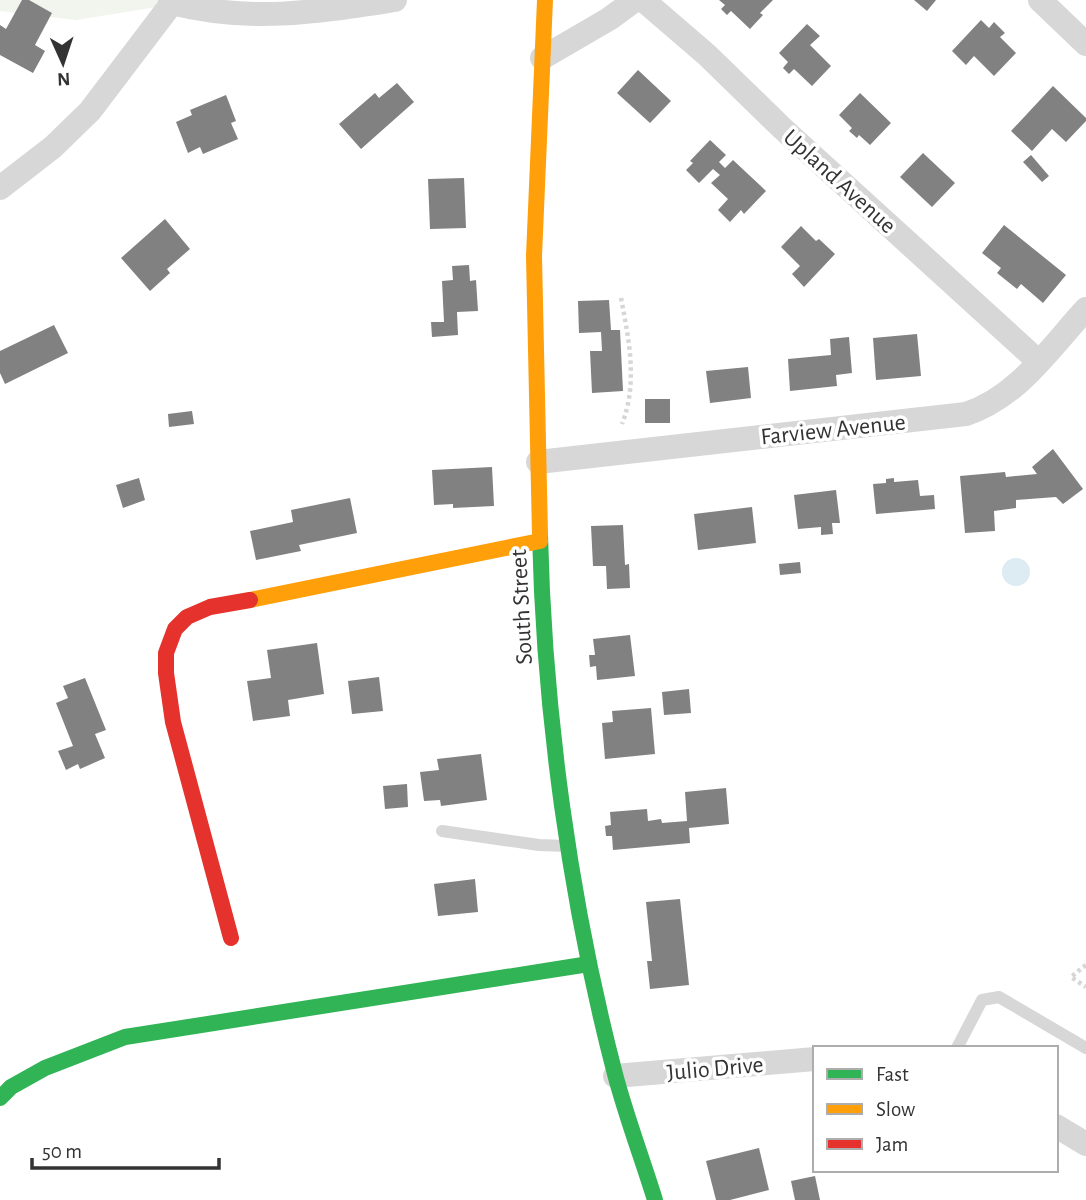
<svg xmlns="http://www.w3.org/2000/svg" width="1086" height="1200" font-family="'Alegreya Sans',sans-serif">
<rect width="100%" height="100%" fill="#fff"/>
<polygon fill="#f1f5ed" points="0,0 178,0 163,6 76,20 0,11"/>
<circle fill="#ddebf3" cx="1016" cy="572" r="14"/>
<g fill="#818181">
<polygon points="22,0 29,0 52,13 35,45 45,51 33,73 0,55 0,25 6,29"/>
<polygon points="719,0 773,0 760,13 763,15 750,29 731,11 727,15 721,9 725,5"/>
<polygon points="914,0 936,0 927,11"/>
<polygon points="981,20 989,28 994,22 1005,33 1000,37 1016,53 994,76 974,56 966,65 952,51"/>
<polygon points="807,24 820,36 810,45 831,66 812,86 794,69 789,74 783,68 788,62 779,53"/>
<polygon points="638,70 671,101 650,123 617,93"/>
<polygon points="397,83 414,102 361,149 339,124 375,93 379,98"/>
<polygon points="1053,86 1086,118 1086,121 1066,142 1052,129 1032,151 1011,131"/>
<polygon points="860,93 891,123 870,145 859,135 857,138 849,131 852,128 839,115"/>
<polygon points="226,95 236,121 231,123 238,139 203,154 200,147 188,153 176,122 192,115 190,110"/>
<polygon points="710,140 726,155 719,162 725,168 733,160 766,191 744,214 741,210 730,222 718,210 728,199 711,183 720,175 713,169 699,183 686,170 693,163 690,161"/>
<polygon points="923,153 955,183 932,207 900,177"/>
<polygon points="1031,155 1049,176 1042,182 1023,162"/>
<polygon points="464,178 466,228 430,229 428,179"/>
<polygon points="165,219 190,249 167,269 170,273 150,291 121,258"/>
<polygon points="1004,225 1066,275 1043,303 1021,284 1017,289 997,273 1001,268 982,253"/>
<polygon points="801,226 816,241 819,239 835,254 804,287 792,274 800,266 781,247"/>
<polygon points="469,265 470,281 476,280 478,311 457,312 458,335 432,337 431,322 444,322 442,281 453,280 452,266"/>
<polygon points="609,300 611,330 620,330 623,391 592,393 590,351 602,351 601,332 579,333 578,301"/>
<polygon points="54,325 68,353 5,384 0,373 0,351"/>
<polygon points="917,334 921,376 876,380 873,338"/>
<polygon points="849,337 852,373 836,375 837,386 790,391 788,359 831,355 830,339"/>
<polygon points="748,367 751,398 710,403 706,371"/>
<rect x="645" y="399" width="25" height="24"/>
<polygon points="192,411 194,424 169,427 168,414"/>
<polygon points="1053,449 1083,489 1063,504 1056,497 1016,500 1016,508 994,511 995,531 965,533 960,476 1005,472 1006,477 1037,474 1032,467"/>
<polygon points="492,467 494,506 453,508 453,504 434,505 432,470"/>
<polygon points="139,478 145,500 123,508 116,485"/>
<polygon points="894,478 894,482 918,480 920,496 934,495 935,509 876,514 873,484 886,483 886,479"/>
<polygon points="836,490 840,523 832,523 833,534 821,535 821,527 798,529 794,495"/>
<polygon points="350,498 357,533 299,545 301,551 256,560 250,531 293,522 291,510"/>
<polygon points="752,507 756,543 698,550 694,514"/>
<polygon points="623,525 625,565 629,564 630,588 607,589 606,566 593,566 591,526"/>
<polygon points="800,562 801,573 780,575 779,564"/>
<polygon points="630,635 635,676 597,680 596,666 590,667 589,655 595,655 593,639"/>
<polygon points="317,643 324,694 288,700 290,716 253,721 247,681 271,678 267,650"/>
<polygon points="379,677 383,711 352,714 348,681"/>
<polygon points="85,678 106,730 95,734 105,758 80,769 78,764 66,770 58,751 73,746 56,703 68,698 63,686"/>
<polygon points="689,689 691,713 664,715 662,692"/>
<polygon points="651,708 655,754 605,759 602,723 613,722 612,711"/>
<polygon points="481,754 487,800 441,806 440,800 424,801 420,772 439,770 437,759"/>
<polygon points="407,784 408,807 385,809 383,786"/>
<polygon points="726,788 729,824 689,828 690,843 613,850 612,836 606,836 605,826 611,825 610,812 647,809 648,821 661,819 662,823 687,821 685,792"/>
<polygon points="475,879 478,912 438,916 434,884"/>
<polygon points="680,899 689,985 650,989 647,961 652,961 646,902"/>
<polygon points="759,1148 769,1190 730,1200 716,1200 706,1161"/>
<polygon points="815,1176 820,1200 795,1200 791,1181"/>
</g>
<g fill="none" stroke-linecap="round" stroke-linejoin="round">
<g stroke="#d6d6d6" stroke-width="4.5" stroke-dasharray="3.5 3.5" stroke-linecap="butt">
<path d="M621 298C629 340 638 383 622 424"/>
<polyline points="1086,965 1071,977 1086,987"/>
</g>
<g stroke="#d7d7d7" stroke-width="12">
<polyline points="442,831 539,845 567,846"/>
<polyline points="957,1048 982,1000 999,997 1086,1048"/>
</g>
<g stroke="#d7d7d7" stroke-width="24">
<path d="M170 0 172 3C251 23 317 12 395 0"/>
<polyline points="643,0 707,55 782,128 1038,361"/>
<polyline points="1040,0 1086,44"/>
<polyline points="542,58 609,19 635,0"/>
<polyline points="0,188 53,147 90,111 172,3"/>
<path d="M538 462 966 414C1018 397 1050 348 1086 309"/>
<polyline points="615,1076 815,1059"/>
<polyline points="1056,1126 1086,1144"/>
</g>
<g stroke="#30b455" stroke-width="16">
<path d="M540 535C544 712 570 902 615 1074 626 1116 642 1158 655 1200"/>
<polyline points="0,1098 11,1087 45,1068 125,1037 589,964"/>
</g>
<g stroke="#ff9f0a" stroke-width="16">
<polyline points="540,535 534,256 545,0"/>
<polyline points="250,600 540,541"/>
</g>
<polyline stroke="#e5322d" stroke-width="16" points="231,938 173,722 166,673 166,653 175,629 187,617 210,607 250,600"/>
</g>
<g text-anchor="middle" stroke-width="7" stroke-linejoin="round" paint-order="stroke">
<g font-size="24" fill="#333" stroke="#fff">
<text transform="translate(840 181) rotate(42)" y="8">Upland Avenue</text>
<text transform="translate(833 429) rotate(-6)" y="8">Farview Avenue</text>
<text transform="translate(521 607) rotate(-93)" y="8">South Street</text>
<text transform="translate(715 1068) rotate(-5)" y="8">Julio Drive</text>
</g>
</g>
<rect x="813" y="1046" width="245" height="126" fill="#ffffff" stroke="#adadad" stroke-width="2"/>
<rect x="827" y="1069" width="35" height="10" fill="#30b455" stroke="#adadad" stroke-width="2"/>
<text x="876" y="1081" font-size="21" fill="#333333">Fast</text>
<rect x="827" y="1104" width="35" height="10" fill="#ff9f0a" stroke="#adadad" stroke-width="2"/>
<text x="876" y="1116" font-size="21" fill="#333333">Slow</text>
<rect x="827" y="1139" width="35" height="10" fill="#e5322d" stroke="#adadad" stroke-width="2"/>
<text x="876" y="1151" font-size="21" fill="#333333">Jam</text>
<g transform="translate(63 63) rotate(177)" stroke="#ffffff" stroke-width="5" paint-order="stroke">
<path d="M0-5L12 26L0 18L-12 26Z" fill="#333333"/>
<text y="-10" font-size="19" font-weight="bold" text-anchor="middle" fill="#333333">N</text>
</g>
<path d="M32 1158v10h187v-10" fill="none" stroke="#333333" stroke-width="3.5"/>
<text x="42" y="1158" font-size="21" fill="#333333" stroke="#ffffff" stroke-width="5" paint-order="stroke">50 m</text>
</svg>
